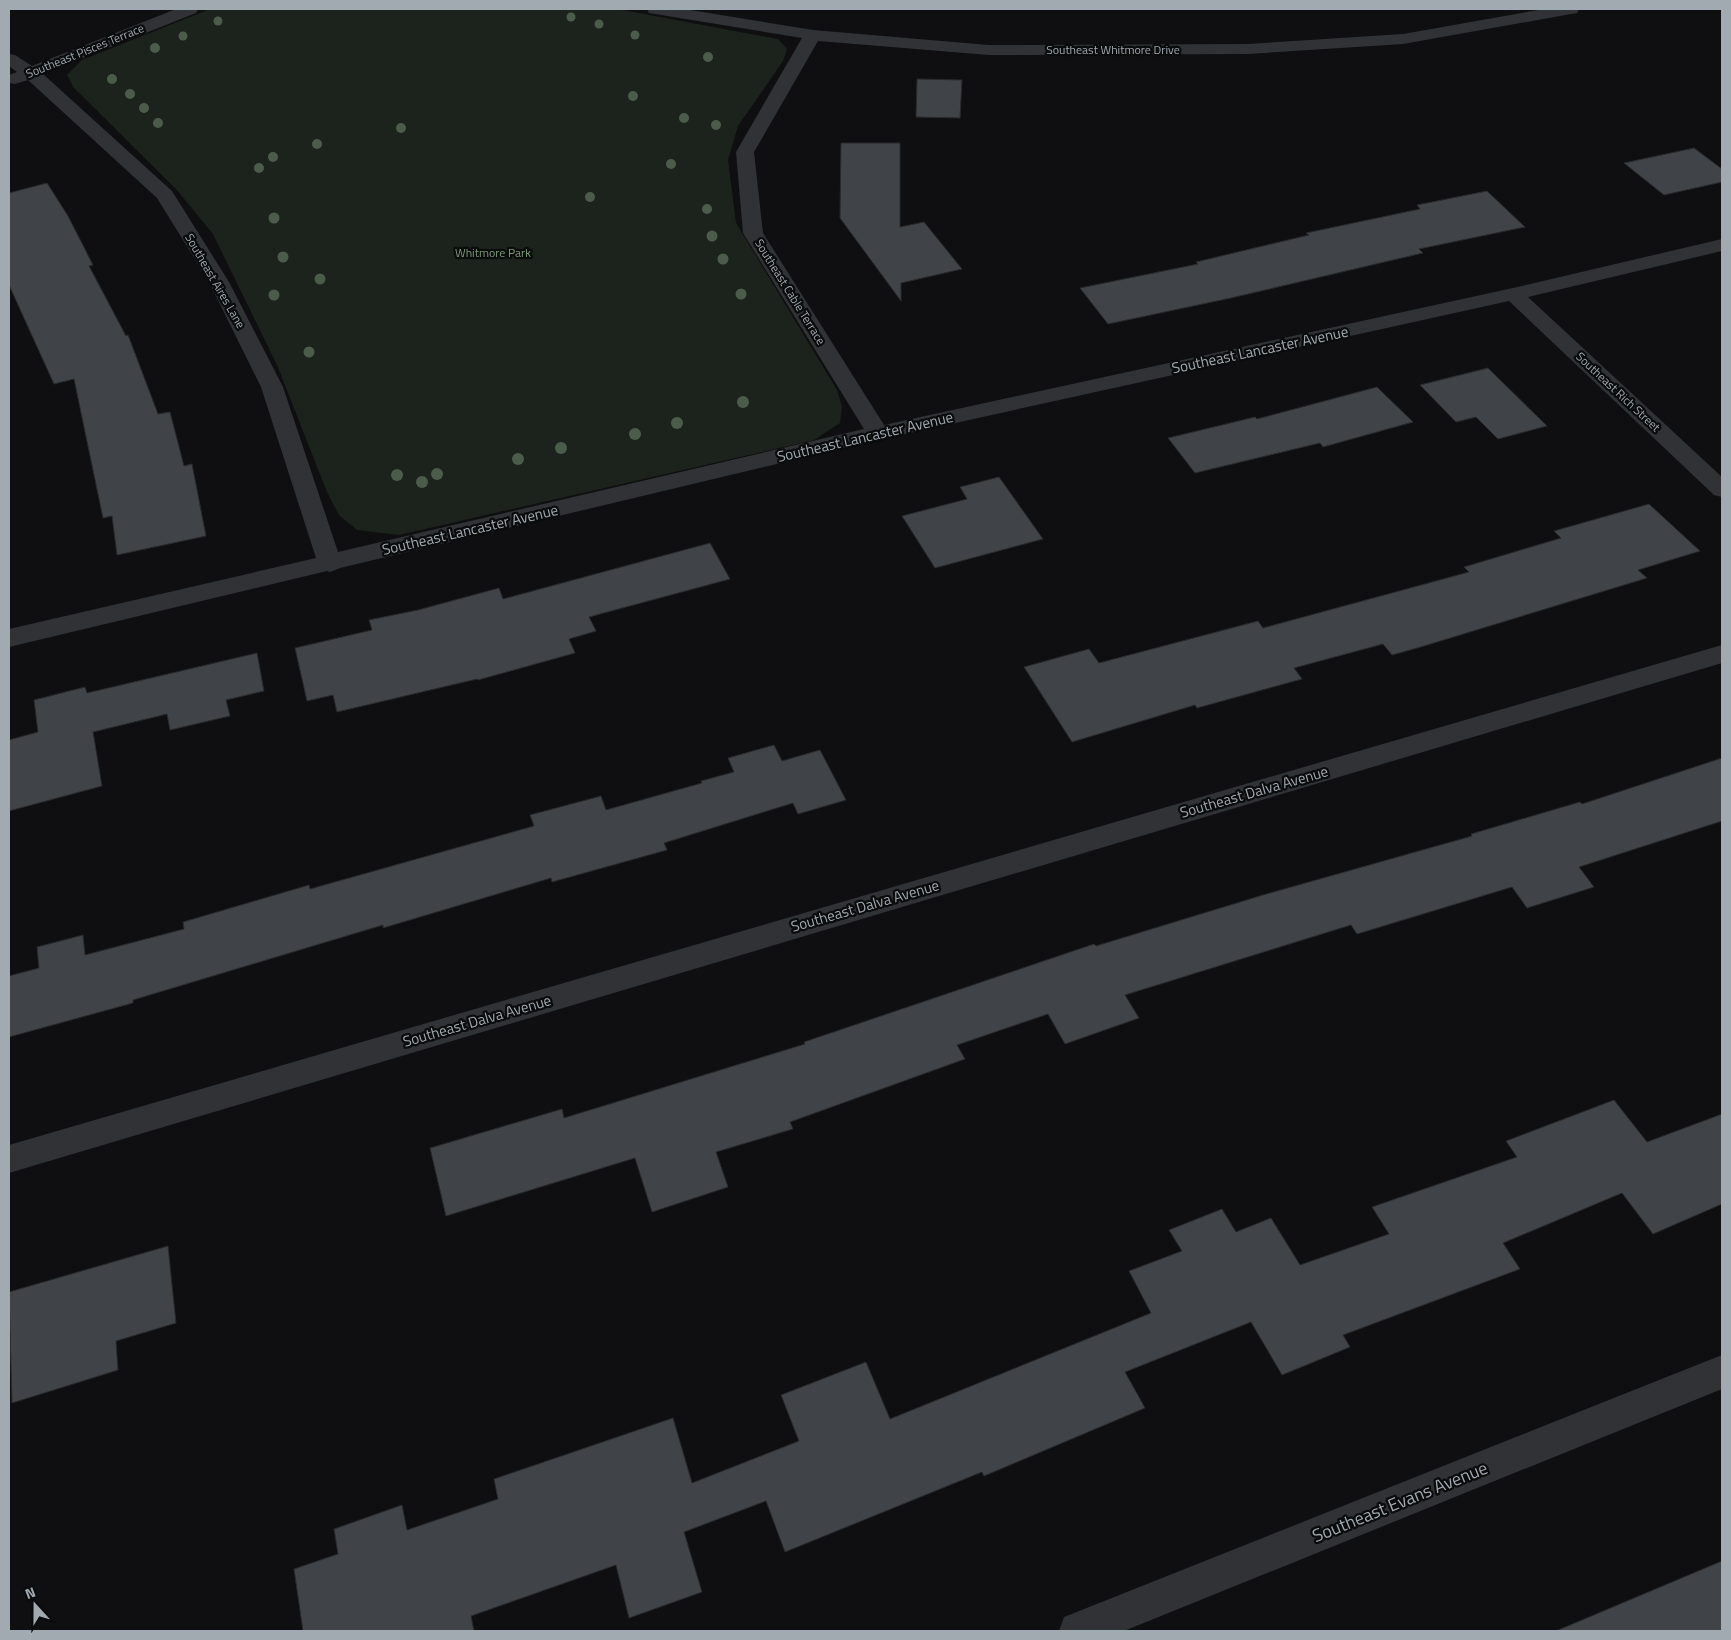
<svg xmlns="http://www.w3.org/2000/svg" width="1731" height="1640" font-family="'Titillium Web',sans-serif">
<rect width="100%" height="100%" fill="#0f0f11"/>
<polygon fill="#1c231c" points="210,9 617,9 778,39 787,49 783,61 738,126 728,160 736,223 837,390 842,407 840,423 814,440 399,535 357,530 339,515 327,492 277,365 213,234 176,189 74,88 67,75 82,60"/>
<g fill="#404347" stroke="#292a2c">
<polygon points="917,79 962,80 960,118 916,117"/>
<polygon points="841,143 900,143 900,227 924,222 962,269 901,283 901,301 840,218"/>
<polygon points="1694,148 1722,169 1722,182 1664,195 1624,163"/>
<polygon points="47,183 68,216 93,265 89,266 126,336 128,335 158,414 170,412 184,466 192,464 206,536 117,555 112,516 103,518 74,379 54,384 9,285 9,193"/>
<polygon points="1487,191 1525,227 1419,249 1423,253 1231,298 1108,324 1080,288 1198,264 1196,262 1309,235 1306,233 1420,209 1417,205"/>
<polygon points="1488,368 1547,426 1498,439 1476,417 1456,422 1420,385"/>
<polygon points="1377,387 1413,422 1323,447 1320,443 1195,473 1168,438 1255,417 1257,419"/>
<polygon points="999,477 1043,539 935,568 902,516 967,499 960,487"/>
<polygon points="1649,504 1700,551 1638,570 1647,578 1424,646 1392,655 1383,644 1294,668 1302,679 1197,708 1195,705 1072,742 1024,667 1089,649 1099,663 1258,621 1263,628 1469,572 1464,567 1561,538 1554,531"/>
<polygon points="710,543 730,579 589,617 596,631 569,639 575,653 478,680 477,679 337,712 333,695 307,701 295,648 372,630 369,620 418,610 499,588 503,599"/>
<polygon points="257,653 264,691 226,700 230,716 170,730 167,714 93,732 102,786 9,811 9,740 38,732 34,700 85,687 87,693"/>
<polygon points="774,745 782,761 820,750 846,800 798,814 793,803 664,843 667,850 552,882 551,878 383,928 383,925 133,1000 133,1003 9,1037 9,976 39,968 37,947 83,935 85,955 184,929 183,922 309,885 310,889 534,826 530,815 601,796 606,810 702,783 701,781 734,772 728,758"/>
<polygon points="1722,758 1722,821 1579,867 1594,887 1527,908 1512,887 1357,934 1351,925 1125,995 1139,1018 1065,1044 1048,1014 957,1045 965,1059 790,1122 793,1129 716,1152 728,1187 652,1212 635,1158 446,1216 430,1148 562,1109 564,1118 805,1044 804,1042 1094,944 1096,946 1263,895 1472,836 1471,834 1580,802 1582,804"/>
<polygon points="1614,1100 1647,1142 1722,1114 1722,1204 1653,1234 1622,1193 1503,1243 1520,1269 1343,1335 1350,1347 1282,1375 1251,1322 1125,1372 1145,1408 984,1476 982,1472 785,1552 766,1501 684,1532 702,1592 629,1618 616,1565 471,1616 474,1631 303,1631 294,1569 338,1554 334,1529 402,1505 407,1530 498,1499 494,1479 673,1418 692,1483 799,1441 781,1395 866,1362 890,1419 1151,1313 1129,1271 1182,1251 1169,1230 1222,1209 1236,1232 1271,1218 1300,1265 1389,1234 1372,1207 1517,1157 1506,1141"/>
<polygon points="168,1246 176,1323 116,1341 118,1370 12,1403 9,1292"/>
<polygon points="1722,1561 1722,1631 1556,1631"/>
</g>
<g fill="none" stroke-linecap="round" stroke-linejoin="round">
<g fill="#303235" fill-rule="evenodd">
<polygon points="176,9 198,9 196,13 43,74 172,191 229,282 283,387 338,552 864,429 743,233 736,152 802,38 655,14 649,13 647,9 684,9 813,30 989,45 1248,44 1403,34 1544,9 1579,9 1577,13 1571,14 1403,44 1248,54 989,55 818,41 754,152 763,233 884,425 1513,288 1722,239 1722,251 1528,297 1722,477 1722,497 1714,495 1509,301 878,440 340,568 330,572 327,571 9,647 9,629 316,558 261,387 209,282 157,198 28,80 15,84 9,83 9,75 17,72 9,66 9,54 15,55 32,66"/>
<polygon points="1722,645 1722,663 9,1173 9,1145"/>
<polygon points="1722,1355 1722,1389 1124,1631 1059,1631 1064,1617"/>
</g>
</g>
<g fill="#4b5d4a">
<circle cx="571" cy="17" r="4.5"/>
<circle cx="218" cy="21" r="4.5"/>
<circle cx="599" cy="24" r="4.5"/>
<circle cx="635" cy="35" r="4.5"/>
<circle cx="183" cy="36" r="4.5"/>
<circle cx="155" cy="48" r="5"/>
<circle cx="708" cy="57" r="5"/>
<circle cx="112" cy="79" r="5"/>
<circle cx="130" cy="94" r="5"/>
<circle cx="633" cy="96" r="5"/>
<circle cx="144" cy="108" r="5"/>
<circle cx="684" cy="118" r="5"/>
<circle cx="158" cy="123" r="5"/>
<circle cx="716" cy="125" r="5"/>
<circle cx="401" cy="128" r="5"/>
<circle cx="317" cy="144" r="5"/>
<circle cx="273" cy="157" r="5"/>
<circle cx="671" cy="164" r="5"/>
<circle cx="259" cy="168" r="5"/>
<circle cx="590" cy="197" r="5"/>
<circle cx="707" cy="209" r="5"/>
<circle cx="274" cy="218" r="5.5"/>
<circle cx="712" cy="236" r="5.5"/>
<circle cx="283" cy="257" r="5.5"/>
<circle cx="723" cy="259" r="5.5"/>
<circle cx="320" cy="279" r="5.5"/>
<circle cx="741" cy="294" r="5.5"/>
<circle cx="274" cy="295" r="5.5"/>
<circle cx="309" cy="352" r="5.5"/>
<circle cx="743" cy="402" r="6"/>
<circle cx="677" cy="423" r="6"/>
<circle cx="635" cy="434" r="6"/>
<circle cx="561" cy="448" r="6"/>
<circle cx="518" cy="459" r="6"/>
<circle cx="437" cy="474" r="6"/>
<circle cx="397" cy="475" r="6"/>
<circle cx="422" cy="482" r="6"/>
</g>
<g text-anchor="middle" stroke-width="4.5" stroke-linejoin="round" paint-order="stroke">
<g font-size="12" fill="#a1a9b1" stroke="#0a0b0b">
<text x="1113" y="54">Southeast Whitmore Drive</text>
<text transform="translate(85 51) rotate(-22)" y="4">Southeast Pisces Terrace</text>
<text transform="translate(215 281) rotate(60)" y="4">Southeast Aires Lane</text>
<text transform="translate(790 292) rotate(58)" y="4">Southeast Cable Terrace</text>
<text transform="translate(1618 392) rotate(43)" y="4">Southeast Rich Street</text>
</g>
<g font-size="12" fill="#7c9c78" stroke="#0a0b0b">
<text x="493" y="257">Whitmore Park</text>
</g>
<g font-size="15" fill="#a1a9b1" stroke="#0a0b0b">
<text transform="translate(1260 350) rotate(-12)" y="5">Southeast Lancaster Avenue</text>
<text transform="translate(865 437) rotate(-13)" y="5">Southeast Lancaster Avenue</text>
<text transform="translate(470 530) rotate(-13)" y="5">Southeast Lancaster Avenue</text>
<text transform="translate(1254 792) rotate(-16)" y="5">Southeast Dalva Avenue</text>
<text transform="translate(865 906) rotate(-16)" y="5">Southeast Dalva Avenue</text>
<text transform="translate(477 1021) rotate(-16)" y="5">Southeast Dalva Avenue</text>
</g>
<g font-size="18" fill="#a1a9b1" stroke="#0a0b0b">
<text transform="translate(1400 1502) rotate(-22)" y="6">Southeast Evans Avenue</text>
</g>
</g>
<rect width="1731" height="1640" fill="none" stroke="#a1a9b1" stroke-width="20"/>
<g transform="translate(35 1605) rotate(339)" stroke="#0a0b0b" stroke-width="4" paint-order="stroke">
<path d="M0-4L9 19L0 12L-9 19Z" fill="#a1a9b1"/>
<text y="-8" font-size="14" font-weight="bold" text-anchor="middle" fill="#a1a9b1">N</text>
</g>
</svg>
